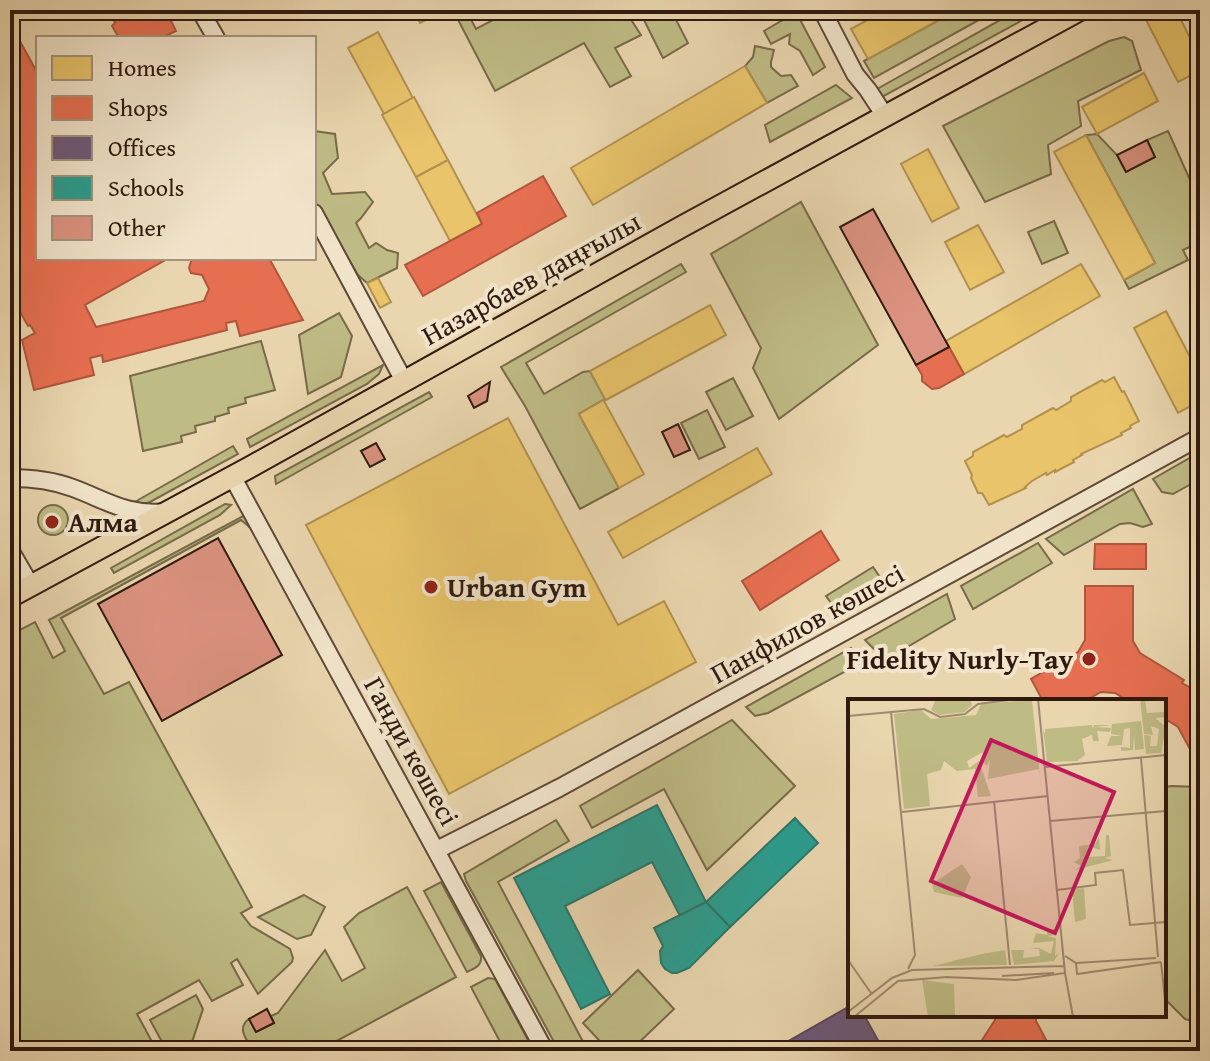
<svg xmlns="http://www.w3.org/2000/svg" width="1210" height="1061" font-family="'Gentium Book Plus',serif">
<rect width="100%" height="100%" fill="#e9d5ae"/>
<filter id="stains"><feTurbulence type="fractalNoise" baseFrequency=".0025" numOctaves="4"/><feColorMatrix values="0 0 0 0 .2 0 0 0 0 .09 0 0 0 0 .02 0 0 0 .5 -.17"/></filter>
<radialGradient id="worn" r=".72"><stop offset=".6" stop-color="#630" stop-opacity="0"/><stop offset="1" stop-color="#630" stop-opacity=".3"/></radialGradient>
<g fill="#bfbb85" stroke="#786a4a" stroke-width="2">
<polygon points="453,10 466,10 476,29 512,10 538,10 540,14 547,10 671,10 688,43 663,58 640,12 630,18 641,35 615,48 631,76 610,87 584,43 495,91"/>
<polygon points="789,10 795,10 825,67 813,75 800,51 789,44 790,34 771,44 764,31 786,18"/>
<polygon points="957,10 997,10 874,78 864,61"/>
<polygon points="1018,10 1041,10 882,97 877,89"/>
<polygon points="1124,37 1132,41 1141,70 1078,101 1081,126 1048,145 1051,174 985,202 943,126 1109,41"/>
<polygon points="755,46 774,50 771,62 771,67 781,76 791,75 798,86 767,103 745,66 753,57"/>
<polygon points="836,85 852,98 770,142 765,125"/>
<polygon points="314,131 335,134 338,158 323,173 332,194 365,192 373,202 361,218 356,223 369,248 376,243 387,250 398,253 397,268 367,283 358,275 314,201"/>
<polygon points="1168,131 1200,202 1200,242 1183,250 1188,260 1129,289 1124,280 1155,263 1086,135 1097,134 1117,155 1126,172 1155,157 1147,140"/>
<polygon points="801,202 878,345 779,419 753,368 761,348 711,254"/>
<polygon points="1054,221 1068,253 1042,264 1028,232"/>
<polygon points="681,264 686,272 526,363 544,394 583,372 590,371 605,399 579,414 619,488 580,509 525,406 501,367"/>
<polygon points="339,313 352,336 341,377 308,394 299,335"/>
<polygon points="261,341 275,390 245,398 246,403 228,408 229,413 215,417 215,421 195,426 196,432 181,436 182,442 143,451 130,376"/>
<polygon points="383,365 379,374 367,384 250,447 247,439"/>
<polygon points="733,378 753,416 726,430 706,392"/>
<polygon points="429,392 432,397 276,484 275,476"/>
<polygon points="707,410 725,447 699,459 681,423"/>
<polygon points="233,446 238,454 150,502 143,504 133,503"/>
<polygon points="1200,452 1200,479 1173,494 1162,492 1153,479"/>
<polygon points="1133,489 1152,524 1143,527 1130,523 1120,524 1064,555 1046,539"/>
<polygon points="225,504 231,505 220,515 114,573 111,568"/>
<circle cx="53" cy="520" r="15"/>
<polygon points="245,515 254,531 241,520 61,618 104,694 129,682 252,907 241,913 251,926 290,949 293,958 292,962 258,994 237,959 231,963 243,985 212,1001 199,980 137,1014 157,1051 10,1051 10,635 35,622 53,658 65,651 49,620"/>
<polygon points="1038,543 1052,563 973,609 961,586"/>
<polygon points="873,567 884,583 886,592 841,617 826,596"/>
<polygon points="947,594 955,619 885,660 865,640"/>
<polygon points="851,648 861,663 768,713 755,716 746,707"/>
<polygon points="732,720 795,786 707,870 664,789 592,828 580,806"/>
<polygon points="1172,786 1200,787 1200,1023 1185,1019 1164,998 1167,992 1164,989 1164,787"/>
<polygon points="556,820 569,841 498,882 588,1051 559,1051 466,881 464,874"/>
<path d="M441 882 481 956C482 966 475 968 467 972L424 891Z"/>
<path d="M407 887 456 977 318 1051H253C247 1040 236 1028 249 1019L256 1032 274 1023 271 1016 278 1013 325 950 342 981 365 968 344 927 359 913Z"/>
<polygon points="304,895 325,907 311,935 297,939 258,917"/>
<polygon points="638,970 674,1009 630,1051 609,1051 583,1023"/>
<polygon points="488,978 495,979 528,1040 525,1048 520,1051 505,1051 471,987"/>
<polygon points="196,995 203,1009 189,1051 167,1051 150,1020"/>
</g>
<g fill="#e9c46a" stroke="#b2914f" stroke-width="2">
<polygon points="414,10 446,10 420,23"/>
<polygon points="886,10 957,10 868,59 851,29"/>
<polygon points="1164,10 1176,10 1200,58 1200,71 1178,82 1146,20"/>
<polygon points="378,32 413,98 384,114 348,48"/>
<polygon points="745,66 767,103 593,205 571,168"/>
<polygon points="1144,73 1158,101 1097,134 1082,107"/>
<polygon points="414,97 448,160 416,177 382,115"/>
<polygon points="1086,135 1155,263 1124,280 1054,152"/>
<polygon points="928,149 959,208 932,222 901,164"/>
<polygon points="448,160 482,224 450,241 416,177"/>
<polygon points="978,225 1004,272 970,290 945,242"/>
<polygon points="1081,264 1100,296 964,374 946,341"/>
<polygon points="378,278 391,302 380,308 367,283"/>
<polygon points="710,305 726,335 604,401 644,474 619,488 579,414 605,399 590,371"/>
<polygon points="1166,311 1200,376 1200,401 1178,413 1134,328"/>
<polygon points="1114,377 1122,392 1124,391 1139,421 1130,426 1131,428 1121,433 1122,435 1081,454 1082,455 1073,460 1074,462 1055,472 1055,470 1047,475 1046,473 1032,481 1025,487 1026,488 989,505 982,493 978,493 971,478 972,475 965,461 973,456 973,452 1004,435 1007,437 1022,429 1022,425 1053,408 1056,410 1071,401 1071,397 1102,380 1105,382"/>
<polygon points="508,418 618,625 664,601 696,662 449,794 306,525"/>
<polygon points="757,448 772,474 623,558 608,532"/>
</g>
<g fill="#e76f51" stroke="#b0563d" stroke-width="2">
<polygon points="108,10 166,10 176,31 161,38 119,38 112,26 115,23"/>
<polygon points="10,23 38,74 38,258 169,258 85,305 96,327 204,301 209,289 202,275 191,273 189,268 192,258 269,258 303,320 240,336 236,321 226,323 227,330 103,362 102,355 90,358 94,375 34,390 22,340 35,333 30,325 28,326 19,310 18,311 10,297"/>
<polygon points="543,176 566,216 423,296 405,265 482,224 477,213"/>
<polygon points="949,347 964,374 939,388 932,389 922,381 922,375 916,365"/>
<polygon points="821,531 839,560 760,610 742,581"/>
<polygon points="1095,544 1146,544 1146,569 1094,569"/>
<polygon points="1085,586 1133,586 1133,641 1140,653 1184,680 1182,683 1200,693 1200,787 1198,787 1198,764 1178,727 1164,718 1164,701 1128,701 1115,693 1101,692 1085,701 1043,701 1031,679 1078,652 1085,640"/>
<polygon points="995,1015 1036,1015 1036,1021 1052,1051 975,1051 995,1020"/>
</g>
<polygon fill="#6d597a" stroke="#5b465a" stroke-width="2" points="850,1006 850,1015 864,1015 879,1042 863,1051 771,1051"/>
<g fill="#2a9d8f" stroke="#2c7669" stroke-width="2">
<polygon points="657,805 706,902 680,916 652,862 565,906 610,994 581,1009 514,878"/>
<polygon points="795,818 818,843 730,927 706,902"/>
<polygon points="706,902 730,927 689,968 677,973 672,973 665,969 661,963 660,951 663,946 654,928"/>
</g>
<g fill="#db9280" stroke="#301a0f" stroke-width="2">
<polygon points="1147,140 1155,157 1126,172 1117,155"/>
<polygon points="873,209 949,347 916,365 840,227"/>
<polygon points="490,382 487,401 474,408 468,396"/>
<polygon points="678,424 690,450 674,457 662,432"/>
<polygon points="376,443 385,459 370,467 361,451"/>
<polygon points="218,538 282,655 162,721 98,604"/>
<polygon points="267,1009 274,1023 256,1032 249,1019"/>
</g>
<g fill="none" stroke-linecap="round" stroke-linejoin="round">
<defs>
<g id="minor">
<polyline points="200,10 216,38"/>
<polyline points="822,10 855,74 868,90 885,116"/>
<polyline points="314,213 404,381"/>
<polyline points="232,476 545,1051"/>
<path d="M10 478C32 478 52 480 73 488 108 501 127 516 166 512"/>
<polyline points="10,550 31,586"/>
<polyline points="437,850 559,788 1200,437"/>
</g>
<polyline id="major" points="10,597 252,466 683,226 1080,10"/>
</defs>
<use href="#minor" stroke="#5e4937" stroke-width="20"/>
<use href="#major" stroke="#301a0f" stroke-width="24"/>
<use href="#minor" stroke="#f1e4ca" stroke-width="16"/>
<use href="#major" stroke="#e9d5ae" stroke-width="20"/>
</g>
<g fill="#8f2418" stroke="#f1e4ca" stroke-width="3">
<circle cx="52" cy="522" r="8"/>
<circle cx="431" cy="587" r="8"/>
<circle cx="1089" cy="659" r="8"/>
</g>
<g text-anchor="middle" stroke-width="8" stroke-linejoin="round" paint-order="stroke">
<g font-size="28" fill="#301a0f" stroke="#f1e4ca">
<text transform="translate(531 278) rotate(-29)" y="10">Назарбаев даңғылы</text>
<text transform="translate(807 623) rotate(-29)" y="10">Панфилов көшесі</text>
<text transform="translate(412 751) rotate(61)" y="10">Ганди көшесі</text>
</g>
<g font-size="28" font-weight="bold" fill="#301a0f" stroke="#f1e4ca" text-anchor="start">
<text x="68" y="532">Алма</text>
<text x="447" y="597">Urban Gym</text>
<text x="1073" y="669" text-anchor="end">Fidelity Nurly-Tay</text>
</g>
</g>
<g transform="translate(848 699)">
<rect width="318" height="318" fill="#e9d5ae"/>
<path d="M88 0H122L124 6 117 13 91 16 83 11ZM292 0H297L299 14 317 13 318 18 307 19 318 28 313 54 298 55 296 36 303 37 302 47H309L311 30 303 27 305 36 296 35ZM184 1 194 96 191 70 140 80 142 60 139 67 133 61 135 53 119 62 121 69 131 62 143 97 130 98 127 70 109 72 96 62 93 71 79 75 82 107 56 110 46 15 73 11 83 20 128 16 133 5ZM293 22 296 50 287 51 286 36 285 51 273 52V48L282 49V29L276 30 274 46 259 47 263 37H274L263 35 264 25ZM244 26 245 30 246 26H263L247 28 263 29 262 33 249 32 251 42H245L244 36 234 40 232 29 237 56 229 62 199 63 195 30 197 35V30ZM258 136H261L263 157 257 159 265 161 227 171 233 167 226 163 232 159 231 147 247 145 251 138 252 151 240 147 238 158 257 157ZM114 165 123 178 114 199 86 193 84 185ZM236 189 238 220 227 223 224 190ZM199 230H208V236L199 237 208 239 207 257 211 254 206 262 166 266 163 251H176L175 259 192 257 191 250H181L191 249 203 255 206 242 185 244 188 234 199 236ZM157 251 159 266 85 267 134 255ZM74 281 106 285 107 318H80Z" fill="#bfbb85"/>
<path fill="none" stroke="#9f8a6e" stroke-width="2" d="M43 13 67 256 60 270M0 17 76 10 92 18 117 15 130 5 169 0M293 59 310 258M197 68 318 56M146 102 162 266M54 113 200 97M202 122 318 112M209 191 248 186 247 174 275 171 282 226 318 223M217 257 228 264 308 259M0 261 23 294M313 263 318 311M228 264 229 275 313 263M217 274 225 318M154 277 206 274M97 278 168 281 217 274 190 0M0 313 44 279 64 271 217 267M6 318 50 282 99 278"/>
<path fill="#c2185b" fill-opacity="0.15" stroke="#c2185b" stroke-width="4" d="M143 41 266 93 207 234 83 182Z"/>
<rect width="318" height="318" fill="none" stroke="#301a0f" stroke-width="4"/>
</g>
<rect width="1210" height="1061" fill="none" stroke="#e9d5ae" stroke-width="40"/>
<rect x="12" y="12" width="1186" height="1037" fill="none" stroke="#301a0f" stroke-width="4"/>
<rect x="20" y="20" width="1170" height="1021" fill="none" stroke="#301a0f" stroke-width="2"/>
<rect x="36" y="36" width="280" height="224" fill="#f1e4ca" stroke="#a4937f" stroke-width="2"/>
<rect x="52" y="56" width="40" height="24" fill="#e9c46a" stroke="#a4937f" stroke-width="2"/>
<text x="108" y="76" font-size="24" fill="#301a0f">Homes</text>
<rect x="52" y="96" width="40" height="24" fill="#e76f51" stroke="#a4937f" stroke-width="2"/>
<text x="108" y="116" font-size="24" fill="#301a0f">Shops</text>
<rect x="52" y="136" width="40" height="24" fill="#6d597a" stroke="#a4937f" stroke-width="2"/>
<text x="108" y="156" font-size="24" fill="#301a0f">Offices</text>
<rect x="52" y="176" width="40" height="24" fill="#2a9d8f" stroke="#a4937f" stroke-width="2"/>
<text x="108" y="196" font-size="24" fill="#301a0f">Schools</text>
<rect x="52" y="216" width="40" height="24" fill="#db9280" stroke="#a4937f" stroke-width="2"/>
<text x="108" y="236" font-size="24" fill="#301a0f">Other</text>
<rect width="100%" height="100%" filter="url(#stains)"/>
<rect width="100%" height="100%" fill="url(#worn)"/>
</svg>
